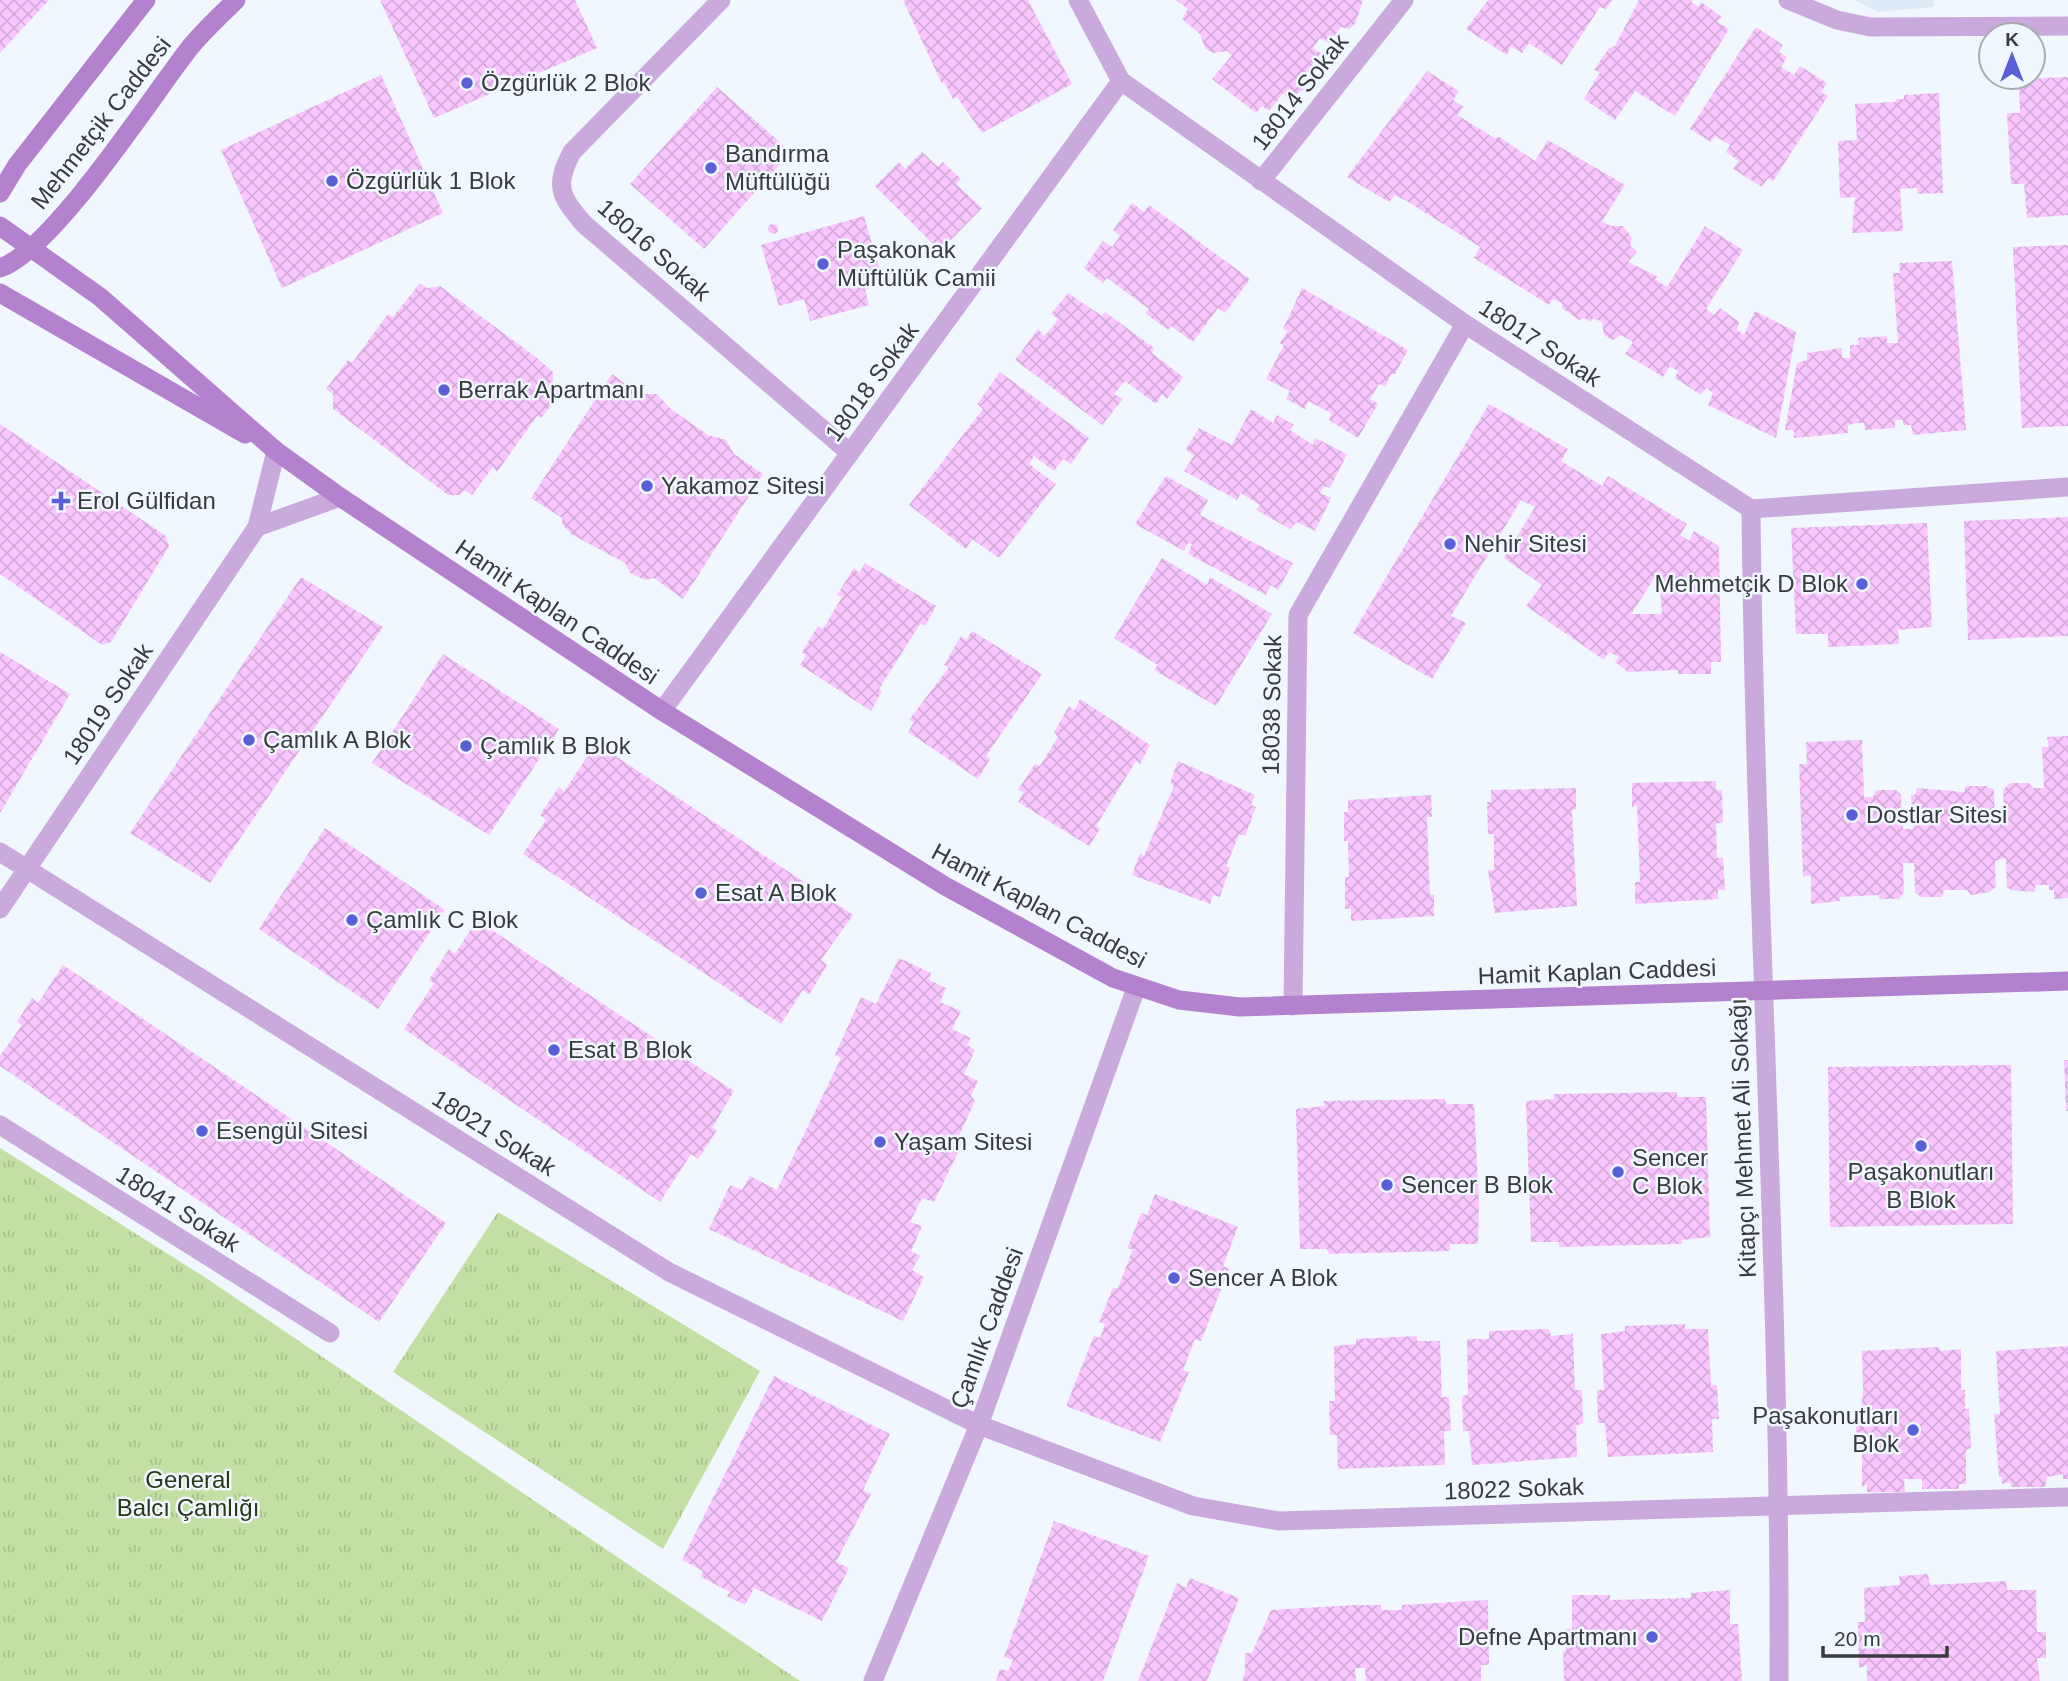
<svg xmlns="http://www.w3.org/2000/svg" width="2068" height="1681" font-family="Helvetica,sans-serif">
<defs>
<pattern id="grass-tufts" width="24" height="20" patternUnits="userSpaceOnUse" patternTransform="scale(1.75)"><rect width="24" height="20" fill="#c2e0a3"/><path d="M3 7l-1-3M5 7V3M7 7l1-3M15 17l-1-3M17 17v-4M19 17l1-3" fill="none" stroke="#a7c18d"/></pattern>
<pattern id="building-cross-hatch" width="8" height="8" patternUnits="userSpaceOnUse" patternTransform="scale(1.75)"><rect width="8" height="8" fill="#f9c6ff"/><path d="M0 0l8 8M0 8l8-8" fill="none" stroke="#d6abdc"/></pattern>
</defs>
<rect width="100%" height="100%" fill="#f1f7fe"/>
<polygon fill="#deeaf5" points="1855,0 1935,0 1933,7 1877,12"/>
<g fill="url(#grass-tufts)">
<polygon points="0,1148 206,1278 800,1681 0,1681"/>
<polygon points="498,1212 760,1371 663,1549 393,1372"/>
</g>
<g fill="url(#building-cross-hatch)" fill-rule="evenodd">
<polygon points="0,0 49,0 0,53"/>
<polygon points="380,0 575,0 597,48 434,118"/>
<polygon points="903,0 1028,0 1072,84 982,133 957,97 953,99 944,82 942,84"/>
<polygon points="1176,0 1363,0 1355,24 1349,29 1341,27 1329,43 1320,38 1313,48 1321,53 1307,72 1305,89 1291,97 1286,97 1284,92 1269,111 1262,106 1256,113 1212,79 1232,55 1227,51 1213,53 1205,48 1200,34 1182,19 1188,9"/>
<polygon points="1488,0 1612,0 1606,9 1600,7 1562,65 1529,43 1522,53 1511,46 1507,55 1466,29"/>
<polygon points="1639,0 1693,0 1691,2 1699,7 1701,2 1722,17 1717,22 1729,29 1675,116 1635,91 1615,120 1584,99 1600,72 1594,70 1609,48 1615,46"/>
<polygon points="1756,27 1783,45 1779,52 1787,57 1781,67 1794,75 1800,66 1827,83 1821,92 1828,96 1773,181 1768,178 1762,187 1733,169 1739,161 1726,152 1730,145 1715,136 1711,142 1690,129"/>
<polygon points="1427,71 1459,91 1453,100 1464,107 1457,115 1496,139 1498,136 1535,161 1548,140 1625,185 1602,221 1611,226 1623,226 1627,231 1632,238 1630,245 1637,252 1628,262 1658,277 1655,279 1667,287 1705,226 1743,250 1706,309 1714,315 1720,308 1739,322 1737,330 1744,335 1755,311 1796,332 1776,438 1708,405 1713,393 1706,388 1701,395 1675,378 1678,371 1670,366 1663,377 1625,354 1633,342 1621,335 1613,340 1604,335 1602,322 1593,318 1591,322 1584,318 1579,320 1562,308 1562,303 1553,299 1549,305 1474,258 1480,247 1405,200 1395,195 1389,202 1347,177"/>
<polygon points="381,75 443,213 282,288 221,150"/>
<polygon points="2068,77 2068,215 2027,218 2024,184 2011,184 2007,113 2020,113 2019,79"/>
<polygon points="717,87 791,152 704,249 630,184"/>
<polygon points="1939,93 1943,193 1917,194 1917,188 1900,189 1903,231 1852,233 1855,197 1840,198 1838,141 1857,140 1855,104 1896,102 1896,99 1904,99 1904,95"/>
<polygon points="922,152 938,167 943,162 961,179 956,184 982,208 940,251 875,186 899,162 905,169"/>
<polygon points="1132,203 1144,212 1149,205 1250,279 1225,313 1218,308 1193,342 1171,326 1168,330 1145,313 1149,309 1107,278 1103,283 1084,268 1103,241 1112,247 1120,236 1113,230"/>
<polygon points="864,216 884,284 865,290 869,305 810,321 804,299 779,306 761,245"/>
<circle cx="773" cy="229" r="5"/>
<polygon points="2068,245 2068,426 2022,428 2013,247"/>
<polygon points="1952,261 1966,430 1913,435 1911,425 1903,425 1903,420 1895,420 1895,428 1865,430 1864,423 1856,423 1848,425 1848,433 1794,438 1794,430 1785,430 1797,363 1807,360 1807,353 1842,348 1842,358 1850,358 1850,345 1859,345 1858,338 1887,336 1887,343 1898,343 1893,273 1900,273 1899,263"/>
<polygon points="420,283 427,288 440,286 537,358 553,372 553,387 562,392 541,418 537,416 497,472 493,467 472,495 464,490 460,495 448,495 333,409 333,394 326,389 348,360 352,363 388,314 393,317"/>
<polygon points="1302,288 1408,350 1395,374 1391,374 1385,387 1379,384 1370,399 1378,404 1358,438 1329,420 1331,413 1308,401 1305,409 1286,399 1290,391 1266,379 1284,345 1280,343 1288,331 1283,329"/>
<polygon points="1068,293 1102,316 1105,312 1154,348 1152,353 1183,377 1167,399 1162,394 1156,404 1125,381 1114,394 1123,399 1102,425 1015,360 1038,329 1044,336 1051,329 1058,319 1051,314"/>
<polygon points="1000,372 1089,438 1071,464 1063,459 1054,471 1034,456 1029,464 1056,484 999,558 972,539 966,549 909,505 983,409 977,404"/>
<polygon points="612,374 640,394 657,394 671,409 708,435 726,440 734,454 763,474 683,599 654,578 645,580 630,573 625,563 571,534 562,524 562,518 531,498"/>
<path d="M1489 404 1568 449 1561 461 1602 486 1608 476 1687 524 1680 535 1689 541 1694 531 1719 546 1721 662H1711V674H1678V670L1628 672 1615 662 1619 657 1609 652 1604 660 1526 606 1542 585 1504 558 1535 507 1521 500 1451 616 1466 623 1432 679 1353 633ZM1655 577 1660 587 1662 614H1631Z"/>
<polygon points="1251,409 1273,423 1277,415 1294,425 1290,430 1313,445 1315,438 1347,454 1330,488 1324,486 1320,493 1331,498 1315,531 1297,522 1290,529 1256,510 1260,505 1241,493 1237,500 1184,471 1194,456 1186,449 1199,428 1232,445"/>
<polygon points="0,424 166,536 169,546 111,642 102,645 0,574"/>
<polygon points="1166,476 1208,500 1200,515 1293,563 1278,590 1271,585 1266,595 1188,554 1192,544 1188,543 1184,551 1135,524"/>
<polygon points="2068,517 2068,636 1968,640 1964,521"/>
<polygon points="1927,523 1932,627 1898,630 1899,644 1828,647 1828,634 1796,634 1791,528"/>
<polygon points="1162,558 1207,585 1210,577 1272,614 1216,706 1154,670 1158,665 1114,638"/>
<polygon points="865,563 936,606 925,626 920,624 879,689 882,691 871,711 800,665 806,655 802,652 818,626 823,629 842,597 837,595 854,568 859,573"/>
<polygon points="301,577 383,627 210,883 130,833"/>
<polygon points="972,631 1042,674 986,756 990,759 978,779 908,732 914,722 909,720 949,667 944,665 961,636 966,640"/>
<polygon points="0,652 70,694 0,813"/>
<polygon points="443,654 559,729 489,835 372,763"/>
<polygon points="1080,699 1150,745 1140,764 1136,761 1096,826 1100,829 1089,846 1018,802 1024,792 1018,790 1035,764 1040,766 1058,737 1054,732 1069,706 1074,711"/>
<polygon points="2068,736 2068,898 2054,899 2054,890 2049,890 2049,885 2036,885 2034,892 2011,890 2007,887 2006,858 1995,861 1996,887 1989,892 1971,895 1967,890 1944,890 1942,897 1921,897 1915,892 1914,863 1903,863 1904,892 1899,899 1880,899 1878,895 1840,897 1840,901 1811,904 1811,875 1803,877 1799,764 1807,764 1806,742 1862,740 1864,797 1873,797 1876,790 1896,790 1901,795 1903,829 1913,829 1911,795 1915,795 1917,788 1964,792 1966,786 1986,786 1994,790 1995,824 2005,824 2003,790 2010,783 2029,783 2033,788 2044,788 2042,747 2049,747 2047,737"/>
<polygon points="596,743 853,915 821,960 827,965 809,995 803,990 781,1024 523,854 546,820 540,815 559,787 564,792"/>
<polygon points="1178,761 1255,795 1251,805 1256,807 1245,836 1239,834 1226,867 1230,867 1220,897 1213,895 1210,904 1132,875 1140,853 1144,856 1174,786 1170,783"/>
<polygon points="1716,781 1716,790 1722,790 1723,822 1716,824 1717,858 1723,858 1725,890 1718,890 1718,899 1635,904 1635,882 1640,882 1637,805 1632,807 1632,783"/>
<polygon points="1576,788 1576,810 1572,810 1577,906 1495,913 1488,870 1494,870 1494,834 1488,834 1487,802 1491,802 1491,790"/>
<polygon points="1431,795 1432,817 1427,817 1430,895 1434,895 1434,916 1351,921 1351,909 1345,909 1345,877 1349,877 1348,841 1344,841 1344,812 1348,812 1348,800"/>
<polygon points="325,828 445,910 378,1009 259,929"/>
<polygon points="477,920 734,1091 712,1128 717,1130 698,1159 691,1154 660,1202 404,1029 434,983 429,980 449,949 455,954"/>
<polygon points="899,958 931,973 929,980 946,988 940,1002 961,1011 952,1029 971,1038 967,1045 975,1050 964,1074 978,1081 971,1096 975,1101 957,1140 962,1144 934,1202 922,1198 910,1222 922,1226 911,1251 920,1256 912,1270 924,1277 903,1321 709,1229 730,1185 742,1190 750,1176 777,1190 841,1058 835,1055 861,997 876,1004"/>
<polygon points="63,965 446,1223 379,1322 0,1066 0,1056 22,1025 17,1022 32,998 38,1003"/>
<polygon points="2064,1060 2068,1060 2068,1111 2066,1111"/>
<polygon points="2011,1065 2013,1224 1830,1227 1828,1067"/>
<polygon points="1677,1092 1677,1097 1706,1097 1710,1237 1682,1240 1682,1244 1559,1247 1559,1242 1531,1242 1526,1101 1554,1099 1554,1094"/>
<polygon points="1445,1099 1446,1104 1474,1104 1479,1201 1478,1244 1450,1244 1450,1251 1329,1254 1327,1249 1300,1249 1296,1109 1325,1106 1323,1101"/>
<polygon points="1155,1194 1238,1227 1223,1266 1229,1269 1201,1341 1195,1339 1183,1370 1189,1372 1160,1442 1066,1406 1094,1336 1100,1338 1105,1324 1099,1322 1113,1288 1118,1288 1126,1267 1133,1249 1127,1249 1141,1213 1147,1215"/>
<polygon points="1685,1324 1685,1329 1708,1329 1711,1385 1717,1385 1719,1419 1712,1419 1713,1452 1608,1457 1605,1423 1598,1423 1597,1390 1604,1390 1601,1334 1625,1331 1625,1326"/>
<polygon points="1549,1329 1551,1336 1573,1334 1575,1390 1582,1390 1583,1423 1576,1426 1577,1457 1472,1465 1469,1431 1463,1431 1462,1397 1468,1394 1467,1339 1489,1339 1489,1331"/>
<polygon points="1417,1336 1417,1341 1440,1341 1442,1397 1449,1397 1451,1431 1444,1431 1445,1465 1338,1469 1337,1435 1330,1435 1329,1401 1335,1401 1334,1346 1356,1344 1356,1339"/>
<polygon points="2068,1346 2068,1479 2063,1479 2063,1474 2047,1477 2045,1487 2011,1487 2010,1482 2002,1484 2002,1477 1999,1477 1994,1414 2000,1414 1996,1351"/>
<polygon points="1939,1347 1940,1351 1961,1349 1961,1390 1965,1390 1965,1409 1969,1409 1971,1448 1966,1450 1966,1484 1959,1484 1959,1489 1922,1489 1922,1479 1904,1479 1905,1492 1867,1492 1867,1484 1862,1487 1862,1450 1856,1450 1856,1412 1861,1412 1863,1390 1862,1351"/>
<polygon points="774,1376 890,1434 863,1490 871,1494 836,1562 849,1568 822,1621 754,1588 745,1605 727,1596 730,1592 701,1577 703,1571 682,1560"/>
<polygon points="1054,1521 1149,1556 1103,1681 996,1681 1000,1669 1008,1671 1013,1660 1004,1657"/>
<polygon points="1928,1574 1930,1585 2006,1581 2007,1590 2036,1590 2037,1632 2046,1632 2046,1658 2037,1658 2040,1681 1867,1681 1867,1665 1859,1668 1858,1622 1865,1622 1864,1588 1900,1585 1899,1576"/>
<polygon points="1190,1578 1239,1598 1207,1681 1138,1681 1177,1583 1186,1588"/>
<polygon points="1730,1590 1730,1624 1738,1624 1742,1681 1564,1681 1563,1651 1566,1651 1566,1629 1572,1629 1572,1595 1610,1595 1610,1600 1649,1599 1691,1598 1691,1593"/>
<polygon points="1488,1600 1489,1665 1481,1665 1481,1681 1366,1681 1365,1668 1355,1668 1356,1681 1242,1681 1245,1673 1245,1653 1252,1653 1271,1610 1354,1605 1381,1605 1381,1610 1402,1610 1402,1605"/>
</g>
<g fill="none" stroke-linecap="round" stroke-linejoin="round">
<g stroke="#caa9dc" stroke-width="19">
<path d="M721 0 572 152C554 186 560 196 584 224L850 453"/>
<polyline points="1788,0 1837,20 1870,27 2068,26"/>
<polyline points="1261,181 1404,0"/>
<polyline points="1293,1006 1298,615 1465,324"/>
<polyline points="0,1125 330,1333"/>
</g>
<g stroke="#caa9dc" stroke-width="19">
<polyline points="1078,0 1121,81 1465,324 1751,509 2068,487"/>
<path d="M1751 509C1755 900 1781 1290 1779 1681"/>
<polyline points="257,527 340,497"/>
<polyline points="662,711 1121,81"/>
<polyline points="0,852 669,1272 979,1425 1193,1506 1279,1521 2068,1497"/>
<polyline points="0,909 257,527 276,451"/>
<polyline points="873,1681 979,1425 1136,988"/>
</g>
<g stroke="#b381cd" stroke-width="19">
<polyline points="0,193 17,165 146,0"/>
<polyline points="0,226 100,297 276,451 340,497 662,711 945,886 1113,978 1179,1000 1240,1007 2068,981"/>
<path d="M0 268C52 251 150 99 188 50 202 32 220 16 236 0"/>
<polyline points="0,293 245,434"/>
</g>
</g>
<g fill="#595fd6" stroke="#f1f7fe" stroke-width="2.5">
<circle cx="467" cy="83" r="7"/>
<circle cx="711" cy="168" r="7"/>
<circle cx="332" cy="181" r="7"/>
<circle cx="823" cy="264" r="7"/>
<circle cx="444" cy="390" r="7"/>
<circle cx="647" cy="486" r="7"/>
<path d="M57.5 490.5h7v7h7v7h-7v7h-7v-7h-7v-7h7z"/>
<circle cx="1450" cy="544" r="7"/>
<circle cx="1862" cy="584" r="7"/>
<circle cx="249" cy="740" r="7"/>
<circle cx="466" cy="746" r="7"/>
<circle cx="1852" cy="815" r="7"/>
<circle cx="701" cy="893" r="7"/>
<circle cx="352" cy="920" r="7"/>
<circle cx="554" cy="1050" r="7"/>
<circle cx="202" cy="1131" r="7"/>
<circle cx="880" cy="1142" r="7"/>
<circle cx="1921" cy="1146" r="7"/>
<circle cx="1618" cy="1172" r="7"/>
<circle cx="1387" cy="1185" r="7"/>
<circle cx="1174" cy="1278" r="7"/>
<circle cx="1913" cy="1430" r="7"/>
<circle cx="1652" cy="1637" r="7"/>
</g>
<g text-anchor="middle" stroke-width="5" stroke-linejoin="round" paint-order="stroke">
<g font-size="24" fill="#393c3e" stroke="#f1f7fe" text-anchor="start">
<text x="481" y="91">Özgürlük 2 Blok</text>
<text x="725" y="162">Bandırma<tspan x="725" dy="28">Müftülüğü</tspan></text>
<text x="346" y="189">Özgürlük 1 Blok</text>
<text x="837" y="258">Paşakonak<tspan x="837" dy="28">Müftülük Camii</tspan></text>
<text x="458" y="398">Berrak Apartmanı</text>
<text x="661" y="494">Yakamoz Sitesi</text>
<text x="77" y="509">Erol Gülfidan</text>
<text x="1464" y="552">Nehir Sitesi</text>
<text x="1848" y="592" text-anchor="end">Mehmetçik D Blok</text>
<text x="263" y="748">Çamlık A Blok</text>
<text x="480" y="754">Çamlık B Blok</text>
<text x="1866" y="823">Dostlar Sitesi</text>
<text x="715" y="901">Esat A Blok</text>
<text x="366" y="928">Çamlık C Blok</text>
<text x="568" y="1058">Esat B Blok</text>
<text x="216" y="1139">Esengül Sitesi</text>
<text x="894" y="1150">Yaşam Sitesi</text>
<text x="1632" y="1166">Sencer<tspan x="1632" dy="28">C Blok</tspan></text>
<text x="1921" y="1180" text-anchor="middle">Paşakonutları<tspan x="1921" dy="28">B Blok</tspan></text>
<text x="1401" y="1193">Sencer B Blok</text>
<text x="1188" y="1286">Sencer A Blok</text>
<text x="1899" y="1424" text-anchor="end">Paşakonutları<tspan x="1899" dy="28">Blok</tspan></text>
<text x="1638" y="1645" text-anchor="end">Defne Apartmanı</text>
</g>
<g font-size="24" fill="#393c3e" stroke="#f1f7fe">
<text transform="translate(1300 92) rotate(-52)" y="8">18014 Sokak</text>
<text transform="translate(101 123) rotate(-52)" y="8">Mehmetçik Caddesi</text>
<text transform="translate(654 250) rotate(41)" y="8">18016 Sokak</text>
<text transform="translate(1540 343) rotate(33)" y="8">18017 Sokak</text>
<text transform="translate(872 382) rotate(-54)" y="8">18018 Sokak</text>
<text transform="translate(557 612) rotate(34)" y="8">Hamit Kaplan Caddesi</text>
<text transform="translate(108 704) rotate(-56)" y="8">18019 Sokak</text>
<text transform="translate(1272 705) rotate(-89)" y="8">18038 Sokak</text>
<text transform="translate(1039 906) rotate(28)" y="8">Hamit Kaplan Caddesi</text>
<text transform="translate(1597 972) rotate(-2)" y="8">Hamit Kaplan Caddesi</text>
<text transform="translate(494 1133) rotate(32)" y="8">18021 Sokak</text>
<text transform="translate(1743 1138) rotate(-92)" y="8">Kitapçı Mehmet Ali Sokağı</text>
<text transform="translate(178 1209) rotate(32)" y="8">18041 Sokak</text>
<text transform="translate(987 1328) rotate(-70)" y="8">Çamlık Caddesi</text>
<text transform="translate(1514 1489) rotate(-2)" y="8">18022 Sokak</text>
</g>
<g font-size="24" fill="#293816" stroke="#f1f7fe">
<text x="188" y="1488">General<tspan x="188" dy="28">Balcı Çamlığı</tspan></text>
</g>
</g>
<g transform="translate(2012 56)"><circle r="33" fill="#f1f7fe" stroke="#a7acb1" stroke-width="2"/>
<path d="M0-5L12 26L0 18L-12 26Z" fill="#595fd6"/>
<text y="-10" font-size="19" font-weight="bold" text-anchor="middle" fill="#393c3e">K</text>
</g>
<path d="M1823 1646v10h124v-10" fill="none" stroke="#393c3e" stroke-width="3.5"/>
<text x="1834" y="1646" font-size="21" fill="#393c3e" stroke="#f1f7fe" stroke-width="5" paint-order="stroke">20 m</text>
</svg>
